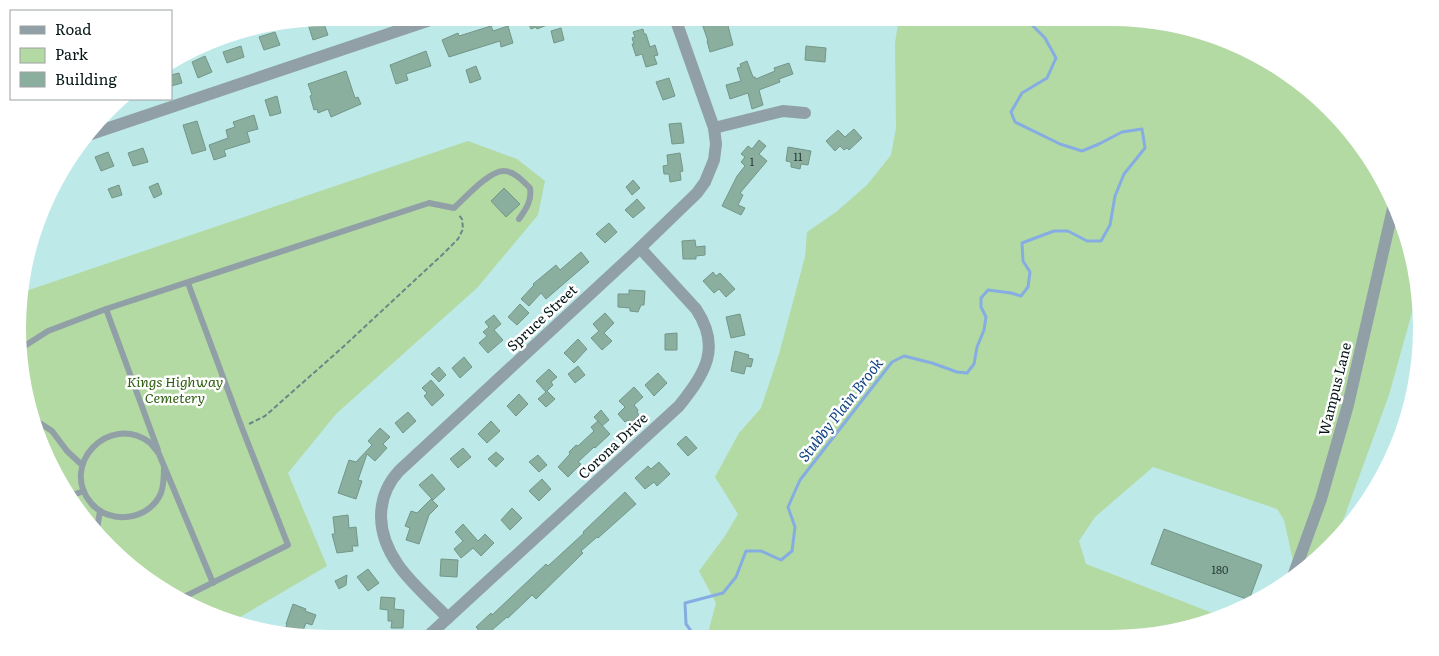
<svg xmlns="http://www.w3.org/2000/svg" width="1439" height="656" font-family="Literata,serif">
<rect width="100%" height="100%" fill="#bde9e9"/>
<g fill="#b3daa3">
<polygon points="899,18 1111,18 1230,41 1330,108 1398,209 1416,298 1389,395 1337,537 1300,574 1296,574 1284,520 1277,509 1153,467 1095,517 1079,541 1086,564 1223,617 1152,636 707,637 716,603 699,571 725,536 738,514 715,477 739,433 761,408 779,354 805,257 807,232 836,212 867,185 891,155 896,128 895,43"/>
<polygon points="468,141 517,159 545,181 538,215 477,288 336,414 288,473 327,566 235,620 209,615 123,561 59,483 23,388 23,292"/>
</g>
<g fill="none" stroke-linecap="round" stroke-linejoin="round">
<polyline stroke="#86ade2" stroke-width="3" points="694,637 694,635 686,624 685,603 723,593 736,577 746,551 761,551 781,560 792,551 795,527 788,507 800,480 892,362 904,356 932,363 957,372 967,373 974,364 977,347 984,330 986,317 981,307 981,298 988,290 1011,293 1021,296 1028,287 1030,272 1023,261 1022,243 1054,231 1068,231 1087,241 1101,241 1110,225 1115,196 1124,174 1145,148 1142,129 1122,132 1099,144 1082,151 1060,144 1015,122 1011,112 1022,93 1047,78 1056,58 1045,38 1025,18"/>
</g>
<g fill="#8baf9f" stroke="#739687">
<polygon points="322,18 328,35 313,40 307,21"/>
<polygon points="526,18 565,18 537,29 536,27 531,29"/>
<polygon points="700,18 726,18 733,45 710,52 707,41 708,41"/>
<polygon points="491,26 493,31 508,26 513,43 501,47 500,41 449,57 442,40 458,33 459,36"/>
<polygon points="561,28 564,40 554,43 551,31"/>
<polygon points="643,29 644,34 646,34 650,47 655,45 658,55 654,56 657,64 646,67 642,54 636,56 632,44 634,44 632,38 635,37 633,32"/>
<polygon points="275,32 280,45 264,50 259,37"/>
<polygon points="241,46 244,57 227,63 223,52"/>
<polygon points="806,46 826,48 825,62 805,60"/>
<polygon points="426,51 431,66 406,74 408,80 396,84 390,65"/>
<polygon points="205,56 212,72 198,78 192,62"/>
<polygon points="747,61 753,77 755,77 756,79 775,71 774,68 789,63 793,74 779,79 780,82 759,90 763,105 752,109 748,93 730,99 726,85 741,81 737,68 741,67 740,64"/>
<polygon points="476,66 481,79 470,83 466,70"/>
<polygon points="346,71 355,98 358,97 361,104 331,117 328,109 318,113 317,109 314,110 310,96 312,95 308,84"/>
<polygon points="179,73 182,83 171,86 171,75"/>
<polygon points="669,78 675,96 663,100 656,82"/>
<polygon points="277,96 281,113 270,116 265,100"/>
<polygon points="254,115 258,129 247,132 250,142 224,150 226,156 214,160 209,145 228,138 226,130 235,127 233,122"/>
<polygon points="197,121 206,150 192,154 183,125"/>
<polygon points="681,123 684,143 672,144 669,124"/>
<polygon points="854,129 862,138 849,150 847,148 844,150 840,146 835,151 826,141 838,130 845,137"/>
<polygon points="759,140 766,146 759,154 767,161 740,193 743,195 738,205 745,208 741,215 722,206 737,176 745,166 741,162 745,157 741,154 748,146 752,149"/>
<polygon points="788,147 811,151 808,165 801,164 800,169 791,167 791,162 786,161"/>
<polygon points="143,148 148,162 133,166 128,153"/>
<polygon points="108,152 114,166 101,171 95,157"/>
<polygon points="680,153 683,171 680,172 681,180 670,182 669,174 664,174 663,166 668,165 667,155"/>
<polygon points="633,180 640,188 632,195 626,187"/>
<polygon points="158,183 162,194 154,198 149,187"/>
<polygon points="119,185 122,195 112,198 108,189"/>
<polygon points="504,188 520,204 506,217 491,201"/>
<polygon points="637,199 645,208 633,218 625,210"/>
<polygon points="609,223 617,232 605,243 596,234"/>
<polygon points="695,240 696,247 705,246 705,255 696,256 696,259 683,259 682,241"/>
<polygon points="581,252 589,262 546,299 541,293 529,306 521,299 534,285 533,284 556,265 560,270"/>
<polygon points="713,272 716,276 720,273 735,289 726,297 719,289 714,293 703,281"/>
<polygon points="629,290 645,291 644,305 641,305 638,312 630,311 630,308 618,307 618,294 629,294"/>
<polygon points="520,304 529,313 517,325 508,317"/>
<polygon points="605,313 614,323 604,333 612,341 602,350 591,338 599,331 593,324"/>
<polygon points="740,314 745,335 731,338 726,317"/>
<polygon points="494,315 501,324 494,330 503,340 488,353 479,343 487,336 483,332 489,327 485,322"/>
<polygon points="677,333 677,350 665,350 665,334"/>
<polygon points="578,339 587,349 574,363 564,353"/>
<polygon points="735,351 749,355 748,358 753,359 751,367 746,366 744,374 731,371"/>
<polygon points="464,357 472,367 460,378 452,368"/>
<polygon points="578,366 585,375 575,383 568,374"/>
<polygon points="439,367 446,375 439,382 431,374"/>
<polygon points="549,369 557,377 551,382 553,385 547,391 555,399 546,407 538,399 546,392 536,381"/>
<polygon points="658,373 667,383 654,396 645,385"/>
<polygon points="431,380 444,395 432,406 424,396 427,393 422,388"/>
<polygon points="634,387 643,397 634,405 638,410 637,412 639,415 631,423 628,420 625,422 618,414 625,407 619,401"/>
<polygon points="519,394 528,404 516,416 507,406"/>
<polygon points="601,410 609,420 602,426 594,417"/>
<polygon points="408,412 416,421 403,433 395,423"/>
<polygon points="491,421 500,431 487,443 478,434"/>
<polygon points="598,421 610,434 595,448 594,447 578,462 581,464 568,477 558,467 570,454 569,452 576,445 578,446 594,431 591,427"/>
<polygon points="380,428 390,437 383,444 387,448 375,461 367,454 358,480 362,481 356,499 338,493 349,460 356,462 372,445 368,441"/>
<polygon points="686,436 697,448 688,456 677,444"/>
<polygon points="463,448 471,457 458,468 450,459"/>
<polygon points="496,452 504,459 496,467 488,459"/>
<polygon points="538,455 547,465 539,472 529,462"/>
<polygon points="659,462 670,474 657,486 654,482 645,489 635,478 648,466 651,469"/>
<polygon points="432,474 445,489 433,500 419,485"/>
<polygon points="542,479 551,489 539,501 529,491"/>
<polygon points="625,492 636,504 598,538 597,537 581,551 583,553 536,599 532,595 508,618 507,617 484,637 476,627 491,613 492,615 546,564 548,566 584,533 583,532"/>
<polygon points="431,499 438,506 429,515 419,544 406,540 410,528 405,526 411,511 417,513"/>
<polygon points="512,508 522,518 510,530 501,520"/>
<polygon points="348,515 349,528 356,527 358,546 352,546 353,551 337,553 332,534 335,534 333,517"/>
<polygon points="463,524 478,541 485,534 494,543 481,556 473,548 461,558 454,549 463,541 455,532"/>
<polygon points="1164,529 1262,565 1249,600 1151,564"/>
<polygon points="441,559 458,560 457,577 440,576"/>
<polygon points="368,569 379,583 368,591 357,577"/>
<polygon points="347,575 346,585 339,589 335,581"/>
<polygon points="381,597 395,598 394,609 404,610 403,628 391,628 392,621 388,621 388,610 380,609"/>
<polygon points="293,604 306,609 305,611 316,615 312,625 306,623 302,633 285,630 287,624 286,624"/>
</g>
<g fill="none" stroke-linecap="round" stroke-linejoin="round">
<polyline stroke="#688888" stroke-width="2" stroke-dasharray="5 2.5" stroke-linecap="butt" points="249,424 265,416 343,347 443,254 458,239 463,229 462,219 458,214"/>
<g stroke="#91a0a7" stroke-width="6">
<polyline points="106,309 158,450"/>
<path d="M23 347 48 331 106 309 429 203 454 208C465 198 490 170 504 171 514 171 523 181 530 188 532 201 526 209 519 219"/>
<polyline points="35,420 52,431 67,451 82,465"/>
<path d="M164 467C164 477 164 485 161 493 149 521 109 525 91 503 59 465 109 413 149 442 152 445 156 450 159 454L213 583"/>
<polyline points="70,496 84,491"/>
<polyline points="97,529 100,511"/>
<polyline points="182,598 288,545 242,428 188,283"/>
</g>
<g stroke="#91a0a7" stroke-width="12">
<polyline points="714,128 783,111 805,113"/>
<polyline points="91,134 436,18"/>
<polyline points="1292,579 1321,499 1348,405 1394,204"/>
<path d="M448 618C420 589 382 561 381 517 381 498 387 484 399 471L640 248 697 193 705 182 714 160 716 144 714 128 675 18"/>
<path d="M426 638 679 406C705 373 722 348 696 309L640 248"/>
</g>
<polyline stroke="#395252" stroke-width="3" stroke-dasharray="6 6" stroke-linecap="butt" points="1386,467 1405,409"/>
</g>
<g text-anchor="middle" stroke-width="5" stroke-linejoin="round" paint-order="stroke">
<g font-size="11" fill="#273d39">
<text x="798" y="161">11</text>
<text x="752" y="166">1</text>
<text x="1220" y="574">180</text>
</g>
<g font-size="14" fill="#061717" stroke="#fff">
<text transform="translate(542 318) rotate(-43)" y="5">Spruce Street</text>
<text transform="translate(1335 389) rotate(-76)" y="5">Wampus Lane</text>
<text transform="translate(613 446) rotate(-43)" y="5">Corona Drive</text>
</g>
<g font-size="14" font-style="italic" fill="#2d5d0f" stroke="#fff">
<text x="175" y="387">Kings Highway<tspan x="175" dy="16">Cemetery</tspan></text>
</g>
<g font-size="15" font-style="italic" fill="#0f4281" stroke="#fff">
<text transform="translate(841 410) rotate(-52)" y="5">Stubby Plain Brook</text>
</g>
</g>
<path d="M0 0H1439V656H0ZM328 26H1111A302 302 0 0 1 1413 328V328A302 302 0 0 1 1111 630H328A302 302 0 0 1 26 328V328A302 302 0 0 1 328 26Z" fill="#fff" fill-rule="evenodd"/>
<rect x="10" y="10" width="162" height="90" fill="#ffffff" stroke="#9ba2a2"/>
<rect x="20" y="26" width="25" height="8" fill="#91a0a7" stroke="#9ba2a2"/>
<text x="55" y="35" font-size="15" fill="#061717">Road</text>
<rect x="20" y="48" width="25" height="15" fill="#b3daa3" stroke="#9ba2a2"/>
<text x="55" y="60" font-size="15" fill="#061717">Park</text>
<rect x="20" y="72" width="25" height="15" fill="#8baf9f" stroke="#9ba2a2"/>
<text x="55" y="85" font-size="15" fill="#061717">Building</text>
</svg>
